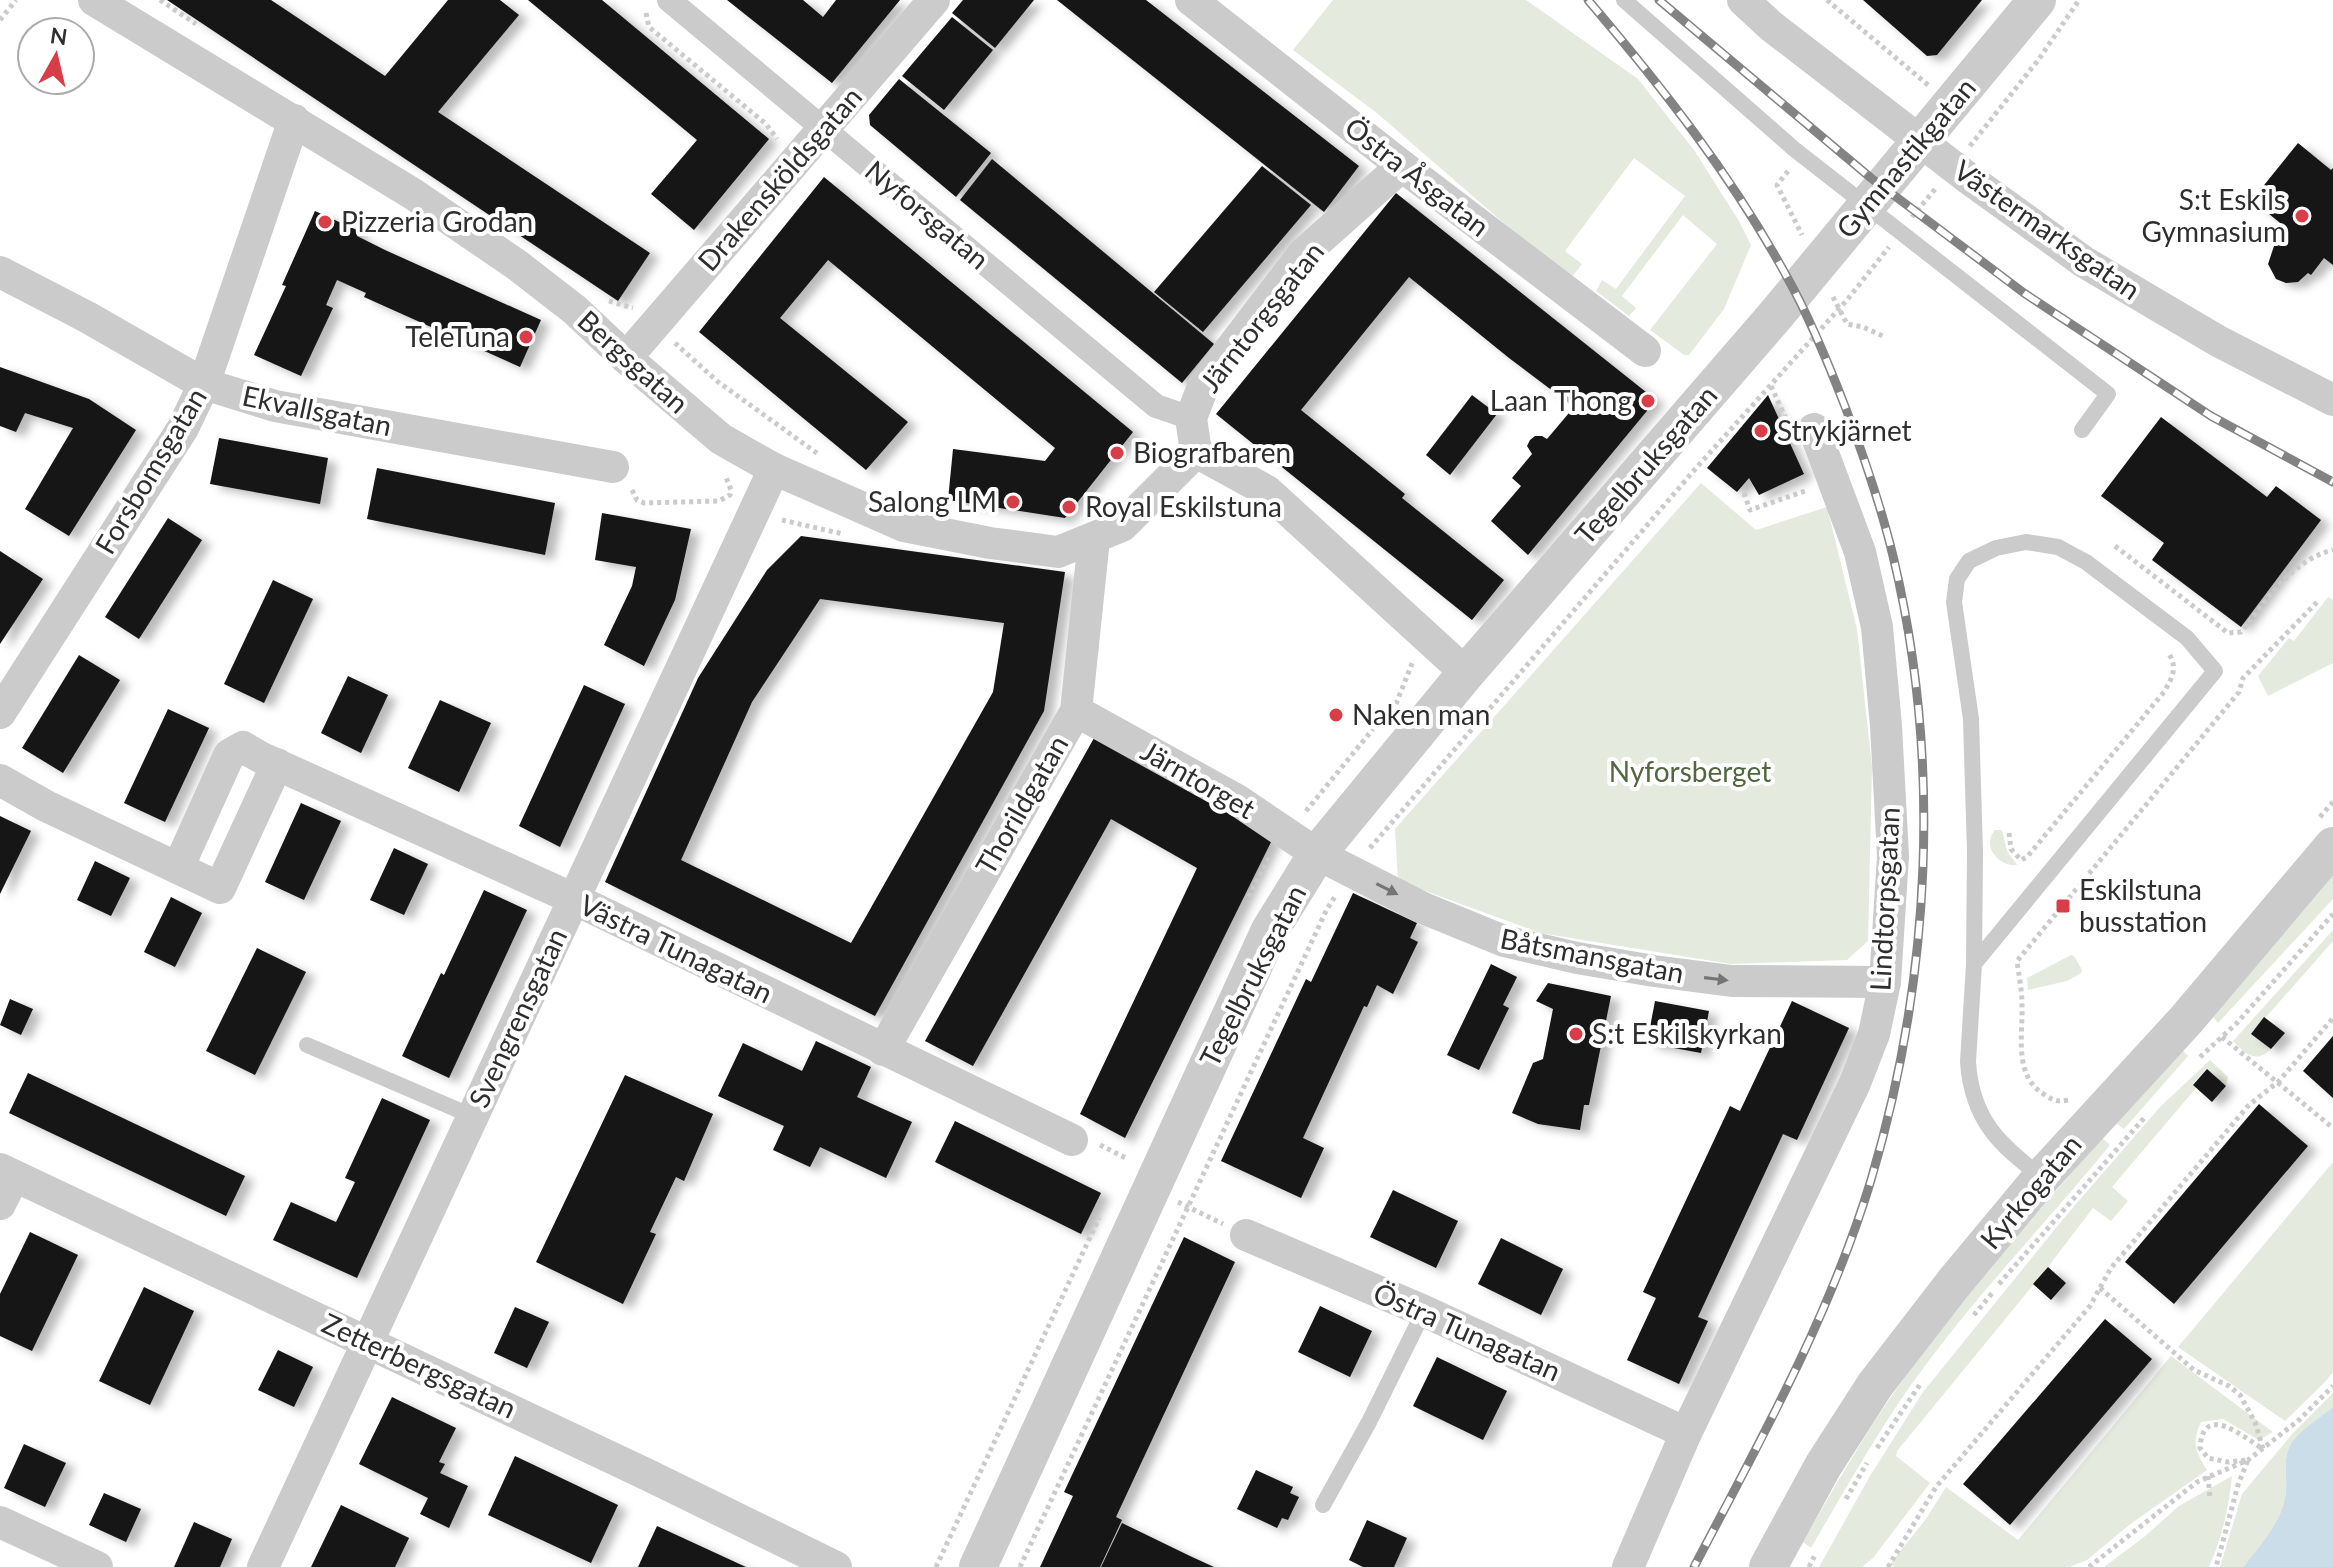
<svg xmlns="http://www.w3.org/2000/svg" width="2333" height="1567" font-family="Lato,sans-serif">
<defs>
<filter id="shadow"><feDropShadow dx="9" dy="5" stdDeviation="4" flood-color="#0004"/></filter>
</defs>
<rect width="100%" height="100%" fill="#fff"/>
<g fill="#e4eadd">
<polygon points="1333,0 1526,0 1638,79 1694,150 1739,221 1751,245 1724,309 1689,355 1684,355 1650,330 1717,244 1683,215 1622,296 1636,308 1629,316 1596,291 1602,280 1616,289 1685,196 1634,158 1565,251 1582,264 1571,278 1543,257 1378,114 1293,50"/>
<polygon points="1701,483 1756,530 1827,507 1857,629 1872,767 1868,941 1847,960 1731,964 1540,933 1398,881 1395,829"/>
<polygon points="2328,597 2333,600 2333,663 2268,696 2258,676 2289,638 2294,641"/>
<path d="M1995 830H2002L2007 851 2017 865C1999 867 1981 846 1995 830Z"/>
<polygon points="2333,873 2333,899 2218,1023 2210,1013"/>
<path d="M2333 930V941L2252 1033 2271 1049C2255 1064 2246 1054 2233 1041Z"/>
<polygon points="2071,955 2074,956 2082,970 2081,973 2067,981 2028,990 2027,978"/>
<polygon points="2181,1049 2188,1056 2124,1129 2116,1123"/>
<polygon points="2210,1060 2228,1077 2226,1086 2206,1069 2193,1084 2196,1088 2112,1187 2128,1201 2111,1221 2093,1208 2048,1267 1897,1451 1896,1456 1930,1483 1873,1558 1862,1567 1819,1567 1870,1476 1923,1392 2064,1218 2160,1107"/>
<path d="M2102 1138 2110 1145C2048 1221 1979 1292 1921 1371 1880 1427 1846 1488 1811 1548L1803 1542C1833 1490 1863 1436 1898 1387 1961 1299 2031 1219 2102 1138Z"/>
<polygon points="2333,1162 2333,1372 2326,1381 2285,1421 2178,1347"/>
<path d="M2171 1356 2273 1432 2259 1440 2223 1419 2201 1422C2191 1444 2196 1451 2207 1470L2129 1525 2087 1560 2069 1567H1895L1890 1564 1926 1519 1946 1487 2018 1540Z"/>
<path d="M2333 1393V1407C2321 1417 2298 1431 2291 1444 2281 1460 2289 1480 2285 1498 2280 1524 2259 1547 2243 1567H2220L2242 1494 2293 1433Z"/>
<path d="M2232 1476C2229 1507 2222 1538 2209 1567H2104L2144 1537 2179 1506Z"/>
</g>
<path fill="#cadde9" d="M2333 1407V1567H2243C2259 1547 2280 1524 2285 1498 2289 1480 2281 1460 2291 1444 2298 1431 2321 1417 2333 1407Z"/>
<g fill="#151515" fill-rule="evenodd" filter="url(#shadow)">
<polygon points="167,0 271,0 385,76 448,0 500,0 519,15 438,112 650,253 618,301"/>
<polygon points="528,0 602,0 769,139 694,230 651,194 697,140"/>
<polygon points="727,0 803,0 823,17 836,0 900,0 832,83"/>
<polygon points="963,0 1034,0 995,48 952,13"/>
<polygon points="1057,0 1146,0 1359,166 1324,212"/>
<polygon points="1863,0 1982,0 1937,55 1927,56"/>
<polygon points="952,17 993,50 944,110 902,76"/>
<polygon points="899,79 991,153 956,197 870,125 869,115"/>
<polygon points="2298,143 2331,170 2333,168 2333,265 2324,258 2311,275 2308,273 2298,282 2286,283 2276,279 2268,264 2274,246 2272,244 2285,227 2252,200"/>
<polygon points="992,159 1214,344 1182,383 960,200"/>
<polygon points="1262,166 1311,205 1203,332 1154,292"/>
<polygon points="824,177 1133,432 1065,518 948,500 953,449 1045,461 1055,448 828,260 780,318 908,422 866,470 699,332"/>
<polygon points="1396,193 1656,400 1528,555 1491,521 1521,486 1512,478 1532,454 1527,446 1530,440 1535,436 1542,436 1547,439 1574,407 1509,358 1409,277 1301,410 1405,494 1402,498 1504,580 1472,620 1216,414"/>
<polygon points="315,211 359,231 357,236 385,250 541,320 520,367 364,297 366,293 337,280 326,305 333,308 301,376 254,355 286,286 282,285"/>
<polygon points="0,367 89,399 136,430 69,536 25,509 73,428 25,413 16,432 0,426"/>
<polygon points="1472,395 1497,414 1450,475 1426,455"/>
<polygon points="1768,395 1804,474 1759,495 1749,478 1737,492 1707,468"/>
<polygon points="2161,417 2267,497 2276,486 2321,520 2241,627 2152,560 2164,543 2101,496"/>
<polygon points="219,438 328,458 320,504 210,484"/>
<polygon points="377,468 555,503 545,555 367,519"/>
<polygon points="602,513 691,529 675,600 644,666 604,645 632,586 636,567 595,560"/>
<polygon points="168,518 202,540 139,639 105,617"/>
<path d="M801 536 1065 572 1044 711 875 1016 605 882 698 678 767 570ZM820 599 1004 623 993 692 851 943 681 860 752 702Z"/>
<polygon points="0,551 43,579 0,644"/>
<polygon points="273,580 313,599 264,703 224,684"/>
<polygon points="79,655 120,680 63,773 22,748"/>
<polygon points="348,676 388,695 361,753 321,733"/>
<polygon points="584,685 625,704 560,847 519,826"/>
<polygon points="440,700 491,723 459,792 408,768"/>
<polygon points="168,709 209,728 165,822 124,803"/>
<polygon points="1094,738 1273,838 1125,1138 1080,1114 1197,868 1111,819 973,1066 925,1041"/>
<polygon points="301,803 341,821 304,900 265,882"/>
<polygon points="0,816 31,831 0,894"/>
<polygon points="394,848 428,864 404,915 370,900"/>
<polygon points="95,861 130,878 111,916 77,900"/>
<polygon points="484,890 527,910 449,1078 402,1056 441,973 444,975"/>
<polygon points="1353,893 1417,923 1410,938 1418,942 1393,994 1377,985 1367,1007 1364,1006 1303,1138 1324,1148 1301,1198 1221,1161 1306,979 1311,982"/>
<polygon points="171,897 202,913 175,967 144,952"/>
<polygon points="257,948 306,972 255,1075 206,1051"/>
<polygon points="1491,964 1517,977 1503,1005 1509,1008 1479,1070 1447,1055"/>
<polygon points="1548,983 1611,996 1589,1105 1584,1105 1580,1130 1538,1124 1512,1113 1533,1063 1543,1059 1553,1009 1536,1001"/>
<polygon points="10,999 33,1009 21,1035 0,1025"/>
<polygon points="1655,1001 1709,1011 1701,1053 1647,1043"/>
<polygon points="1792,1001 1849,1028 1797,1140 1783,1134 1698,1317 1708,1321 1679,1384 1627,1360 1656,1298 1643,1292 1730,1106 1740,1111"/>
<polygon points="2264,1017 2285,1033 2271,1049 2251,1034"/>
<polygon points="2333,1036 2333,1098 2303,1071"/>
<polygon points="816,1041 871,1067 857,1097 912,1122 886,1178 820,1147 810,1167 773,1150 784,1126 718,1096 743,1043 802,1071"/>
<polygon points="2207,1069 2226,1086 2212,1102 2193,1085"/>
<polygon points="28,1073 245,1176 226,1216 9,1113"/>
<polygon points="625,1075 713,1114 684,1181 676,1177 650,1232 656,1234 623,1304 536,1262"/>
<polygon points="382,1098 430,1120 357,1278 273,1240 291,1202 336,1222 355,1182 345,1178"/>
<polygon points="2259,1104 2308,1146 2174,1304 2125,1262"/>
<polygon points="955,1121 1101,1193 1081,1234 935,1162"/>
<polygon points="1393,1190 1458,1221 1436,1268 1370,1237"/>
<polygon points="30,1232 78,1255 32,1351 0,1336 0,1294"/>
<polygon points="1184,1237 1235,1262 1116,1517 1122,1520 1100,1567 1040,1567 1073,1496 1064,1492"/>
<polygon points="1501,1238 1563,1269 1541,1315 1478,1284"/>
<polygon points="2048,1267 2066,1283 2051,1300 2033,1284"/>
<polygon points="144,1287 194,1311 150,1405 99,1381"/>
<polygon points="1320,1306 1372,1331 1350,1377 1298,1352"/>
<polygon points="515,1307 549,1322 527,1368 494,1353"/>
<polygon points="2105,1319 2152,1359 2010,1525 1963,1484"/>
<polygon points="278,1350 313,1367 294,1407 258,1390"/>
<polygon points="1437,1357 1507,1391 1483,1440 1413,1406"/>
<polygon points="392,1397 456,1428 439,1462 445,1464 440,1473 468,1486 449,1528 420,1514 428,1498 359,1464"/>
<polygon points="24,1444 66,1463 45,1507 4,1488"/>
<polygon points="515,1456 618,1505 591,1563 488,1515"/>
<polygon points="1256,1470 1293,1487 1290,1493 1299,1497 1288,1520 1282,1518 1277,1528 1237,1509"/>
<polygon points="104,1493 141,1509 126,1542 89,1525"/>
<polygon points="341,1505 409,1538 395,1567 311,1567"/>
<polygon points="1367,1520 1407,1538 1394,1567 1363,1567 1349,1560"/>
<polygon points="194,1522 232,1539 220,1567 174,1567"/>
<polygon points="1122,1523 1190,1556 1214,1567 1101,1567"/>
<polygon points="657,1526 746,1567 638,1567"/>
</g>
<g fill="none" stroke-linecap="round" stroke-linejoin="round">
<g stroke="#cbcbcb" stroke-width="5" stroke-dasharray="4 4" stroke-linecap="butt">
<polyline points="160,0 196,24"/>
<polyline points="1827,0 1928,85"/>
<polyline points="646,13 649,27 766,124 777,139"/>
<polyline points="0,20 16,0"/>
<polyline points="1970,146 2039,59 2079,0"/>
<polyline points="1788,171 1777,185 1802,235"/>
<polyline points="1912,217 1936,188"/>
<polyline points="1833,297 1847,324 1863,327 1885,337"/>
<polyline points="609,301 633,308"/>
<polyline points="675,343 717,381 818,454"/>
<polyline points="1771,386 1787,421"/>
<polyline points="632,490 637,500 644,503 719,501 730,495 731,490 726,477"/>
<polyline points="1744,493 1750,510 1808,490"/>
<polyline points="782,520 843,534"/>
<path d="M2115 546 2228 633 2241 632C2267 601 2291 560 2333 550"/>
<polyline points="1396,704 1413,661"/>
<polyline points="1306,811 1373,729"/>
<polyline points="2320,817 2333,802"/>
<path d="M2009 833 2011 849 2021 860 2027 857 2164 692C2172 678 2178 668 2169 654"/>
<polyline points="1370,848 1697,467 1847,300 1889,247"/>
<polyline points="1249,897 1270,857"/>
<polyline points="2222,1037 2333,1128"/>
<polyline points="2200,1057 2237,1023 2333,914"/>
<path d="M2068 1100C2058 1102 2054 1101 2045 1095 2013 1076 2023 1036 2022 1005 2022 990 2019 976 2017 961L2239 692 2243 678 2319 600"/>
<polyline points="1100,1145 1126,1158"/>
<polyline points="1178,1202 1223,1224"/>
<polyline points="1999,1284 2145,1117"/>
<path d="M2100 1288 2194 1370 2229 1386 2240 1395 2255 1422 2263 1449C2242 1436 2203 1402 2200 1448L2208 1458 2228 1462 2248 1460 2238 1485 2216 1567"/>
<polyline points="1974,1315 1993,1292"/>
<polyline points="1877,1448 1921,1383"/>
<polyline points="2208,1476 2210,1498"/>
<polyline points="1846,1499 1867,1463"/>
<polyline points="936,1567 1099,1218"/>
<polyline points="1020,1567 1327,909 1336,895"/>
<polyline points="1809,1567 1816,1553"/>
<polyline points="1888,1567 1936,1487 2090,1306 2111,1268 2248,1106 2279,1081 2333,1018"/>
<polyline points="2089,1567 2197,1482 2248,1460 2299,1420 2333,1386"/>
</g>
<g stroke="#cbcbcb" stroke-width="16">
<polyline points="1624,0 1794,149 2108,394 2082,430"/>
<path d="M1974 964 2215 671 2187 638 2086 562 2058 547 2026 542 1996 548 1969 561 1957 579 1954 602 1971 719 1975 852 1974 964 1968 1062C1972 1119 1998 1144 2042 1177"/>
<polyline points="307,1045 472,1116"/>
<polyline points="1323,1505 1369,1422 1424,1311"/>
</g>
<polyline stroke="#cbcbcb" stroke-width="24" points="669,0 1156,406 1191,418"/>
<g stroke="#cbcbcb" stroke-width="32">
<polyline points="94,0 413,194 517,265 575,310 626,358 721,439 774,469 904,526 990,543 1058,552 1122,526 1196,452"/>
<polyline points="1191,0 1402,166 1645,351"/>
<polyline points="1743,0 1771,26 1968,178 2084,262 2218,341 2333,400"/>
<polyline points="0,272 87,317 204,384 275,406 613,467"/>
<polyline points="626,358 934,0"/>
<polyline points="1196,452 1191,418 1204,384 1303,254 1402,166"/>
<polyline points="1196,452 1267,491 1466,673"/>
<polyline points="1076,711 1237,800 1317,854 1423,908 1504,941 1577,958 1654,971 1732,981 1885,982"/>
<polyline points="0,713 183,428 204,384 294,120"/>
<polyline points="0,780 46,806 220,888 277,764"/>
<polyline points="178,868 229,755 243,747 260,757 574,899 1072,1140"/>
<polyline points="883,1050 1076,711 1094,539"/>
<polyline points="0,1169 648,1475 836,1567"/>
<polyline points="0,1204 14,1176"/>
<polyline points="1246,1235 1424,1311 1686,1433"/>
<polyline points="0,1522 97,1567"/>
<polyline points="263,1567 774,469"/>
<polyline points="1628,1567 1686,1433 1855,1083 1874,1034 1885,982 1893,856 1886,726 1877,627 1860,552 1814,429"/>
</g>
<g stroke="#cbcbcb" stroke-width="38">
<polyline points="978,1567 1270,930 1317,854 1466,673 1775,316 2037,0"/>
<polyline points="1768,1567 1823,1466 1875,1385 1953,1284 2042,1177 2186,1020 2333,846"/>
</g>
<defs>
<g id="rail">
<path d="M1588 0C1662 87 1732 176 1787 277 1810 318 1829 365 1846 409 1864 457 1881 506 1893 556 1942 760 1931 978 1871 1180 1830 1316 1760 1441 1694 1567"/>
<polyline points="1659,0 1871,178 2024,293 2211,416 2333,482"/>
</g>
</defs>
<use href="#rail" stroke="#838383" stroke-width="9"/>
<use href="#rail" stroke="#fff" stroke-width="6" stroke-dasharray="18" stroke-linecap="butt"/>
</g>
<defs><path id="oneway-solid" d="M-6-.8H1V-3.2L6.5 0L1 3.2V.8H-6Z" transform="scale(2)"/></defs>
<g fill="#757575">
<use href="#oneway-solid" transform="translate(1387 889) rotate(27)"/>
<use href="#oneway-solid" transform="translate(1716 979) rotate(7)"/>
</g>
<g fill="#d93d47" stroke="#fff" stroke-width="3">
<circle cx="2302" cy="216" r="8"/>
<circle cx="325" cy="222" r="8"/>
<circle cx="526" cy="337" r="8"/>
<circle cx="1648" cy="401" r="8"/>
<circle cx="1761" cy="431" r="8"/>
<circle cx="1117" cy="453" r="8"/>
<circle cx="1013" cy="502" r="8"/>
<circle cx="1069" cy="507" r="8"/>
<circle cx="1336" cy="715" r="8"/>
<rect x="2055" y="898" width="16" height="16" rx="4"/>
<circle cx="1576" cy="1034" r="8"/>
</g>
<g text-anchor="middle" stroke-width="8" stroke-linejoin="round" paint-order="stroke">
<g font-size="28" fill="#2e2e2e" stroke="#fff">
<text transform="translate(1906 158) rotate(-50)" y="10">Gymnastikgatan</text>
<text transform="translate(1417 177) rotate(38)" y="10">Östra Åsgatan</text>
<text transform="translate(780 179) rotate(-49)" y="10">Drakensköldsgatan</text>
<text transform="translate(927 215) rotate(40)" y="10">Nyforsgatan</text>
<text transform="translate(2047 230) rotate(35)" y="10">Västermarksgatan</text>
<text transform="translate(1262 317) rotate(-52)" y="10">Järntorgsgatan</text>
<text transform="translate(633 362) rotate(42)" y="10">Bergsgatan</text>
<text transform="translate(317 411) rotate(12)" y="10">Ekvallsgatan</text>
<text transform="translate(1646 465) rotate(-49)" y="10">Tegelbruksgatan</text>
<text transform="translate(151 471) rotate(-59)" y="10">Forsbomsgatan</text>
<text transform="translate(1198 780) rotate(30)" y="10">Järntorget</text>
<text transform="translate(1022 805) rotate(-60)" y="10">Thorildgatan</text>
<text transform="translate(1885 899) rotate(-87)" y="10">Lindtorpsgatan</text>
<text transform="translate(676 949) rotate(26)" y="10">Västra Tunagatan</text>
<text transform="translate(1592 956) rotate(11)" y="10">Båtsmansgatan</text>
<text transform="translate(1253 976) rotate(-63)" y="10">Tegelbruksgatan</text>
<text transform="translate(518 1018) rotate(-65)" y="10">Svengrensgatan</text>
<text transform="translate(2031 1192) rotate(-50)" y="10">Kyrkogatan</text>
<text transform="translate(1467 1332) rotate(24)" y="10">Östra Tunagatan</text>
<text transform="translate(419 1366) rotate(25)" y="10">Zetterbergsgatan</text>
</g>
<g font-size="28" fill="#2e2e2e" stroke="#fff" text-anchor="start">
<text x="2286" y="210" text-anchor="end">S:t Eskils<tspan x="2286" dy="32">Gymnasium</tspan></text>
<text x="341" y="232">Pizzeria Grodan</text>
<text x="510" y="347" text-anchor="end">TeleTuna</text>
<text x="1632" y="411" text-anchor="end">Laan Thong</text>
<text x="1777" y="441">Strykjärnet</text>
<text x="1133" y="463">Biografbaren</text>
<text x="997" y="512" text-anchor="end">Salong LM</text>
<text x="1085" y="517">Royal Eskilstuna</text>
<text x="1352" y="725">Naken man</text>
<text x="2079" y="900">Eskilstuna<tspan x="2079" dy="32">busstation</tspan></text>
<text x="1592" y="1044">S:t Eskilskyrkan</text>
</g>
<g font-size="28" fill="#51673f" stroke="#fff">
<text x="1690" y="782">Nyforsberget</text>
</g>
</g>
<g transform="translate(56 56) rotate(8)"><circle r="38" fill="#ffffff" stroke="#ababab" stroke-width="2"/>
<path d="M0-6L14 30L0 20L-14 30Z" fill="#d93d47"/>
<text y="-12" font-size="22" font-weight="bold" text-anchor="middle" fill="#2e2e2e">N</text>
</g>
</svg>
